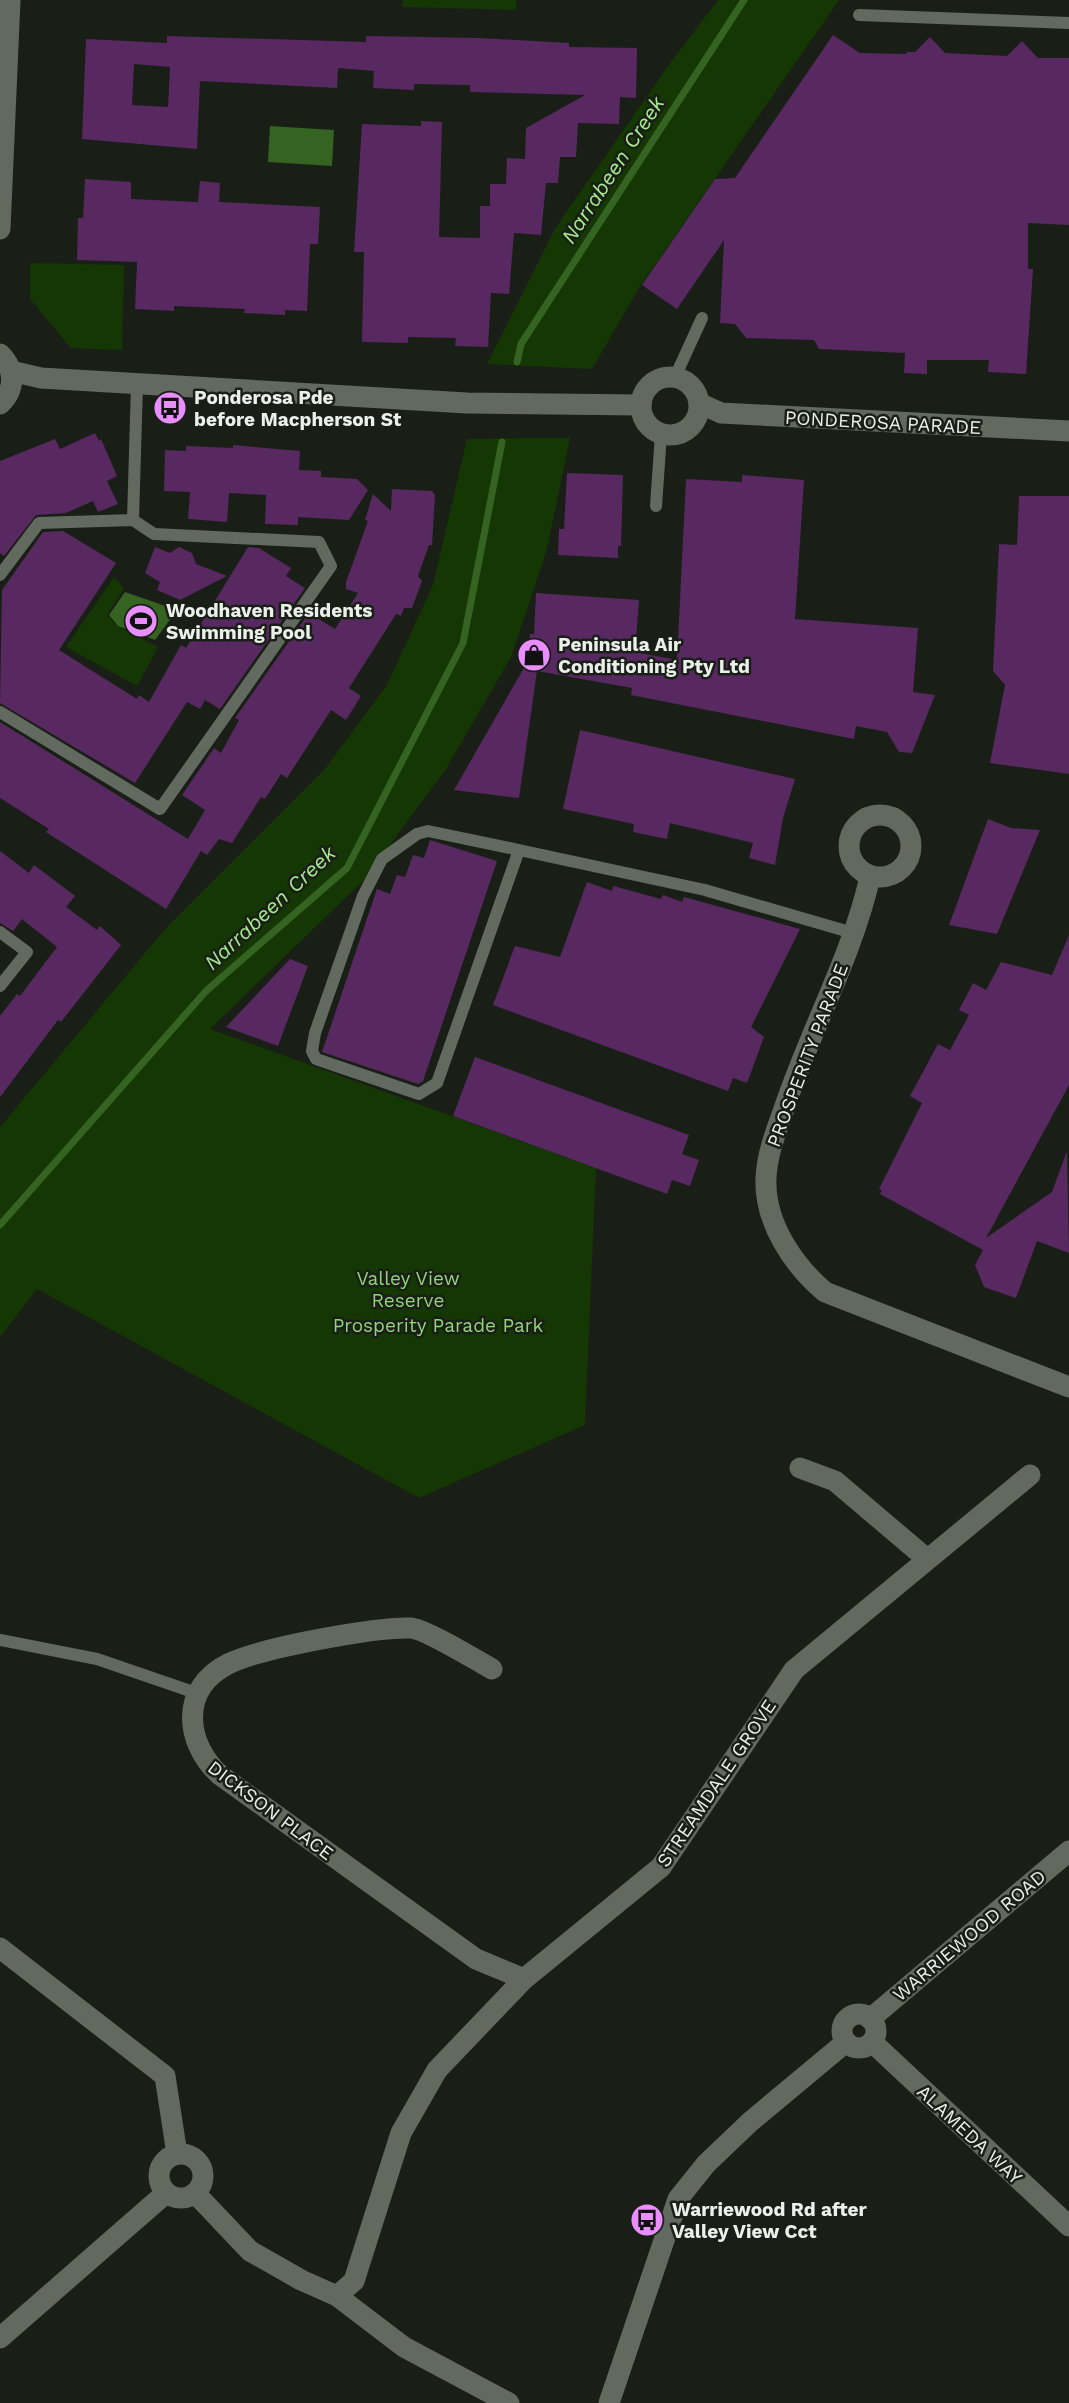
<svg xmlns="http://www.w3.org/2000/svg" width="1069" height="2403" font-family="'Work Sans',sans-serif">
<rect width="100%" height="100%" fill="#191f16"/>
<g fill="#153704">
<polygon points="403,0 516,0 516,10 403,7"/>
<polygon points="718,0 839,0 639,288 592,369 487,364 556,227 668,66"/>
<polygon points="30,263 124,265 122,350 71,348 30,299"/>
<polygon points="570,438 547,549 511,657 446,769 365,879 210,1029 596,1168 585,1425 419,1498 37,1289 0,1337 0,1127 165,929 325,769 387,685 433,585 467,439"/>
<polygon points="114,577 124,588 107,615 118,626 158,647 137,686 66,647"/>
</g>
<g fill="#356322">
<polygon points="270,126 334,130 332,166 268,162"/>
<polygon points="125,592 177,610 155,640 118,626 109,615"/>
</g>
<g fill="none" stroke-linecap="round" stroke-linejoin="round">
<g stroke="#356322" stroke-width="7">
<polyline points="517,362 521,344 744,0"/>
<polyline points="0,1225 206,991 347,868 463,643 502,442"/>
</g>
</g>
<g fill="#582861" fill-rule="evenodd">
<polygon points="833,35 860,53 907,54 907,52 915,52 930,37 945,53 1007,56 1022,41 1038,58 1069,58 1069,225 1028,223 1028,269 1033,269 1026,374 988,372 989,360 927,360 927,374 904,373 905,353 819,349 814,340 746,338 735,324 720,323 724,240 677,309 642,285 715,179 735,178"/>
<path d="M167 36 366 42V36L480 38 569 43V47L637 48 636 98 620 97 619 124 578 123 576 157H560L558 183H546L541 235 514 233 509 294 491 293 488 347 455 346 456 338 408 337V343L362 342 364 252H354L362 124 421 126V121L442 122 439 237 480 238V206H490V184H506L507 158 525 159 526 128 585 95 470 92V85L414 84V90L373 88 374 71 338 68 337 88 200 81 197 149 82 139 86 39 167 43ZM134 64 170 67 168 107 132 105Z"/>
<polygon points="85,179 131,182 131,199 198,202 200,181 220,183 219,202 320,207 318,244 310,244 307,311 285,310 285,315 244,313 245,309 174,306 174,311 135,309 137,262 77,260 78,218 83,218"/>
<polygon points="95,433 99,441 101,439 117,476 107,481 118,504 98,512 93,501 66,513 36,515 4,556 0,553 0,461 55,439 60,449"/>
<polygon points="233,445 300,451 299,470 321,471 321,477 357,479 368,490 349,520 298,517 298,525 265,524 266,495 229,493 227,522 188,519 190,492 164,491 165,450 186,451 186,446 233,448"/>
<polygon points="567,473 623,475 621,546 618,546 618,558 558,555 559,529 564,529"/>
<polygon points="742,475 804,480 795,619 918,628 913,692 935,695 912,753 899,752 887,732 856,726 854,739 631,695 632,688 537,671 519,798 454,790 525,666 530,634 534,634 536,593 639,600 635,652 677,660 686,479 742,482"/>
<polygon points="392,489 432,491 435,495 432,545 429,545 418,576 422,581 412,608 404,608 401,616 396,614 349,688 361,696 346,720 331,710 287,778 281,774 265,799 261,797 232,843 219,839 207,855 201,851 166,909 46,832 49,829 0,798 0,722 188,839 205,810 182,795 214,748 221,753 239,720 235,718 309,613 335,629 358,593 346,589 346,582 368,521 365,520 373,494 391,511"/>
<polygon points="1019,496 1069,496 1069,774 990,763 1005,685 993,671 999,544 1017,545"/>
<polygon points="63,531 116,563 59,650 137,699 139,695 149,702 181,645 186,648 248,547 259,548 291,568 286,576 305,588 220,709 205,700 200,709 187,702 135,783 0,703 2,590 43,532"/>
<polygon points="155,547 170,553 179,547 192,553 196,564 227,576 180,600 157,590 160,582 145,573"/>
<polygon points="580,730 795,779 783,818 775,865 749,858 753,843 670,823 667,839 633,832 634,824 563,809"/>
<polygon points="988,819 1011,828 1040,830 997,934 949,925"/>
<polygon points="430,840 497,861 423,1081 418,1084 322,1052 377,889 390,894 397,875 405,877 413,855 424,858"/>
<polygon points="0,851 29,873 34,865 75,896 66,907 97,930 100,926 121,945 61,1022 58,1020 0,1097 0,1016 17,994 20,996 57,947 22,919 13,931 0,923"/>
<polygon points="587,882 612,891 613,886 661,899 663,895 682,902 684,897 800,929 751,1027 764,1037 747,1083 733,1078 728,1091 493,1005 515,946 560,957"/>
<polygon points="1069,935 1069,1085 986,1238 1052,1192 1067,1151 1069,1253 1037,1241 1016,1298 984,1287 975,1265 983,1250 880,1194 882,1190 879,1189 922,1103 910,1096 938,1044 950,1050 969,1015 959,1010 973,983 986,990 1001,962 1052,975"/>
<polygon points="290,959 308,966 278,1046 226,1027"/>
<polygon points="475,1057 689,1135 682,1154 699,1160 690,1186 672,1180 667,1194 453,1116"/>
</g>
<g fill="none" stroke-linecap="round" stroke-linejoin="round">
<g stroke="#626a5f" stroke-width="12">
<polyline points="859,15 1069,23"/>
<polyline points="675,377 702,318"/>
<polyline points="656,506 661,434"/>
<polyline points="133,520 137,384"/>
<polyline points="0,575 39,523 133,520 154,534 319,542 331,566 160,809 0,712"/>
<polyline points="519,850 428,831 417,834 382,859 363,896 315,1033 312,1051 316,1059 419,1094 437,1083 519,850 705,890 853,933"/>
<polyline points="0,932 27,952 0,986"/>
<polyline points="0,1640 97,1659 199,1694"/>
</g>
<g stroke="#626a5f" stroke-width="21">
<polyline points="0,229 10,0"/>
<circle cx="880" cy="846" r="31"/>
<path d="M870 877C852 956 811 1029 785 1106 777 1129 767 1153 766 1178 764 1222 793 1265 825 1292L1069 1387"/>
<polyline points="800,1468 835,1481 927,1559"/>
<path d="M492 1669C476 1660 425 1629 411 1628 374 1627 260 1648 228 1664 179 1689 185 1743 220 1775L476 1959 524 1979"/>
<polyline points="0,1948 165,2076 177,2154"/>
<polyline points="872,2042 1069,2226"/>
<circle cx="181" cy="2176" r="22"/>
<polyline points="195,2193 250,2251 301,2280 337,2296 404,2347 509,2403"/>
<polyline points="337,2296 354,2281 401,2133 437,2070 524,1979 661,1867 794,1670 1030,1475"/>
<polyline points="0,2338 166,2193"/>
</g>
<g stroke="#626a5f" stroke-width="21">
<path d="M0 354C15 369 16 389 0 404"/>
<polyline points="11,371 41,378 467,403 641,405"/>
<circle cx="670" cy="406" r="29"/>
<polyline points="699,403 721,413 1069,431"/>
<circle cx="859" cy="2031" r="17"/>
<polyline points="870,2019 1069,1851"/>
<polyline points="609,2403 678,2199 706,2164 750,2122 846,2042"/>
</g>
</g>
<defs>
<symbol id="bus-disc" viewBox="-11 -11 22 22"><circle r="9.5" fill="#ea8dfd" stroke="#191f16"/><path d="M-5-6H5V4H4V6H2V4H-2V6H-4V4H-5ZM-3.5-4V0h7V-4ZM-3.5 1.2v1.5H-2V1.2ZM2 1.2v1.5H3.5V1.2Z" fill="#111"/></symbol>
<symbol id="stadium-disc" viewBox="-11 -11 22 22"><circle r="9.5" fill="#ea8dfd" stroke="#191f16"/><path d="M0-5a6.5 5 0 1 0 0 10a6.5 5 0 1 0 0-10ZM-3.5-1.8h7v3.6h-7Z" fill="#111"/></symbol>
<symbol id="shop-disc" viewBox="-11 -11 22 22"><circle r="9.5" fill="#ea8dfd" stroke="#191f16"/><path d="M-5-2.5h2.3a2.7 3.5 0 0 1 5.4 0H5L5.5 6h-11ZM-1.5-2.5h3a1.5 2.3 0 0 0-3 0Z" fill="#111"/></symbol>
</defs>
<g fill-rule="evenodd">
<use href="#bus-disc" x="151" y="389" width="38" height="38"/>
<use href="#stadium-disc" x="122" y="602" width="38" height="38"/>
<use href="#shop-disc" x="515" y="636" width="38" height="38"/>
<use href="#bus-disc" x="628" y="2201" width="38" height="38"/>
</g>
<g text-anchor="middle" stroke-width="5" stroke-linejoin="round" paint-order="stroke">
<g font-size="19" font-weight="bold" fill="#ebf0ea" stroke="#191f16" text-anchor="start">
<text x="194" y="404">Ponderosa Pde<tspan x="194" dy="22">before Macpherson St</tspan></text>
<text x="166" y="617">Woodhaven Residents<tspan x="166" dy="22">Swimming Pool</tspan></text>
<text x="558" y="651">Peninsula Air<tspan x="558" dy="22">Conditioning Pty Ltd</tspan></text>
<text x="672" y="2216">Warriewood Rd after<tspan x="672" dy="22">Valley View Cct</tspan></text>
</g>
<g font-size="19" fill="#ebf0ea" stroke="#191f16">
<text transform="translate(883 422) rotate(3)" y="7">PONDEROSA PARADE</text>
<text transform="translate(807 1055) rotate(-69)" y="7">PROSPERITY PARADE</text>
<text transform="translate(716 1783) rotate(-56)" y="7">STREAMDALE GROVE</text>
<text transform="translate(271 1810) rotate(37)" y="7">DICKSON PLACE</text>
<text transform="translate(969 1935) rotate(-40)" y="7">WARRIEWOOD ROAD</text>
<text transform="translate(970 2134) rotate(43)" y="7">ALAMEDA WAY</text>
</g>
<g font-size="19" fill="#92d47a" stroke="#191f16">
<text x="408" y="1285">Valley View<tspan x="408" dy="22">Reserve</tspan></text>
<text x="438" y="1332">Prosperity Parade Park</text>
</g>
<g font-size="21" font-style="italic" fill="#a6e98e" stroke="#191f16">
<text transform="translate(613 170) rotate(-57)" y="7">Narrabeen Creek</text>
<text transform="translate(270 908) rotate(-43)" y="7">Narrabeen Creek</text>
</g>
</g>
</svg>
